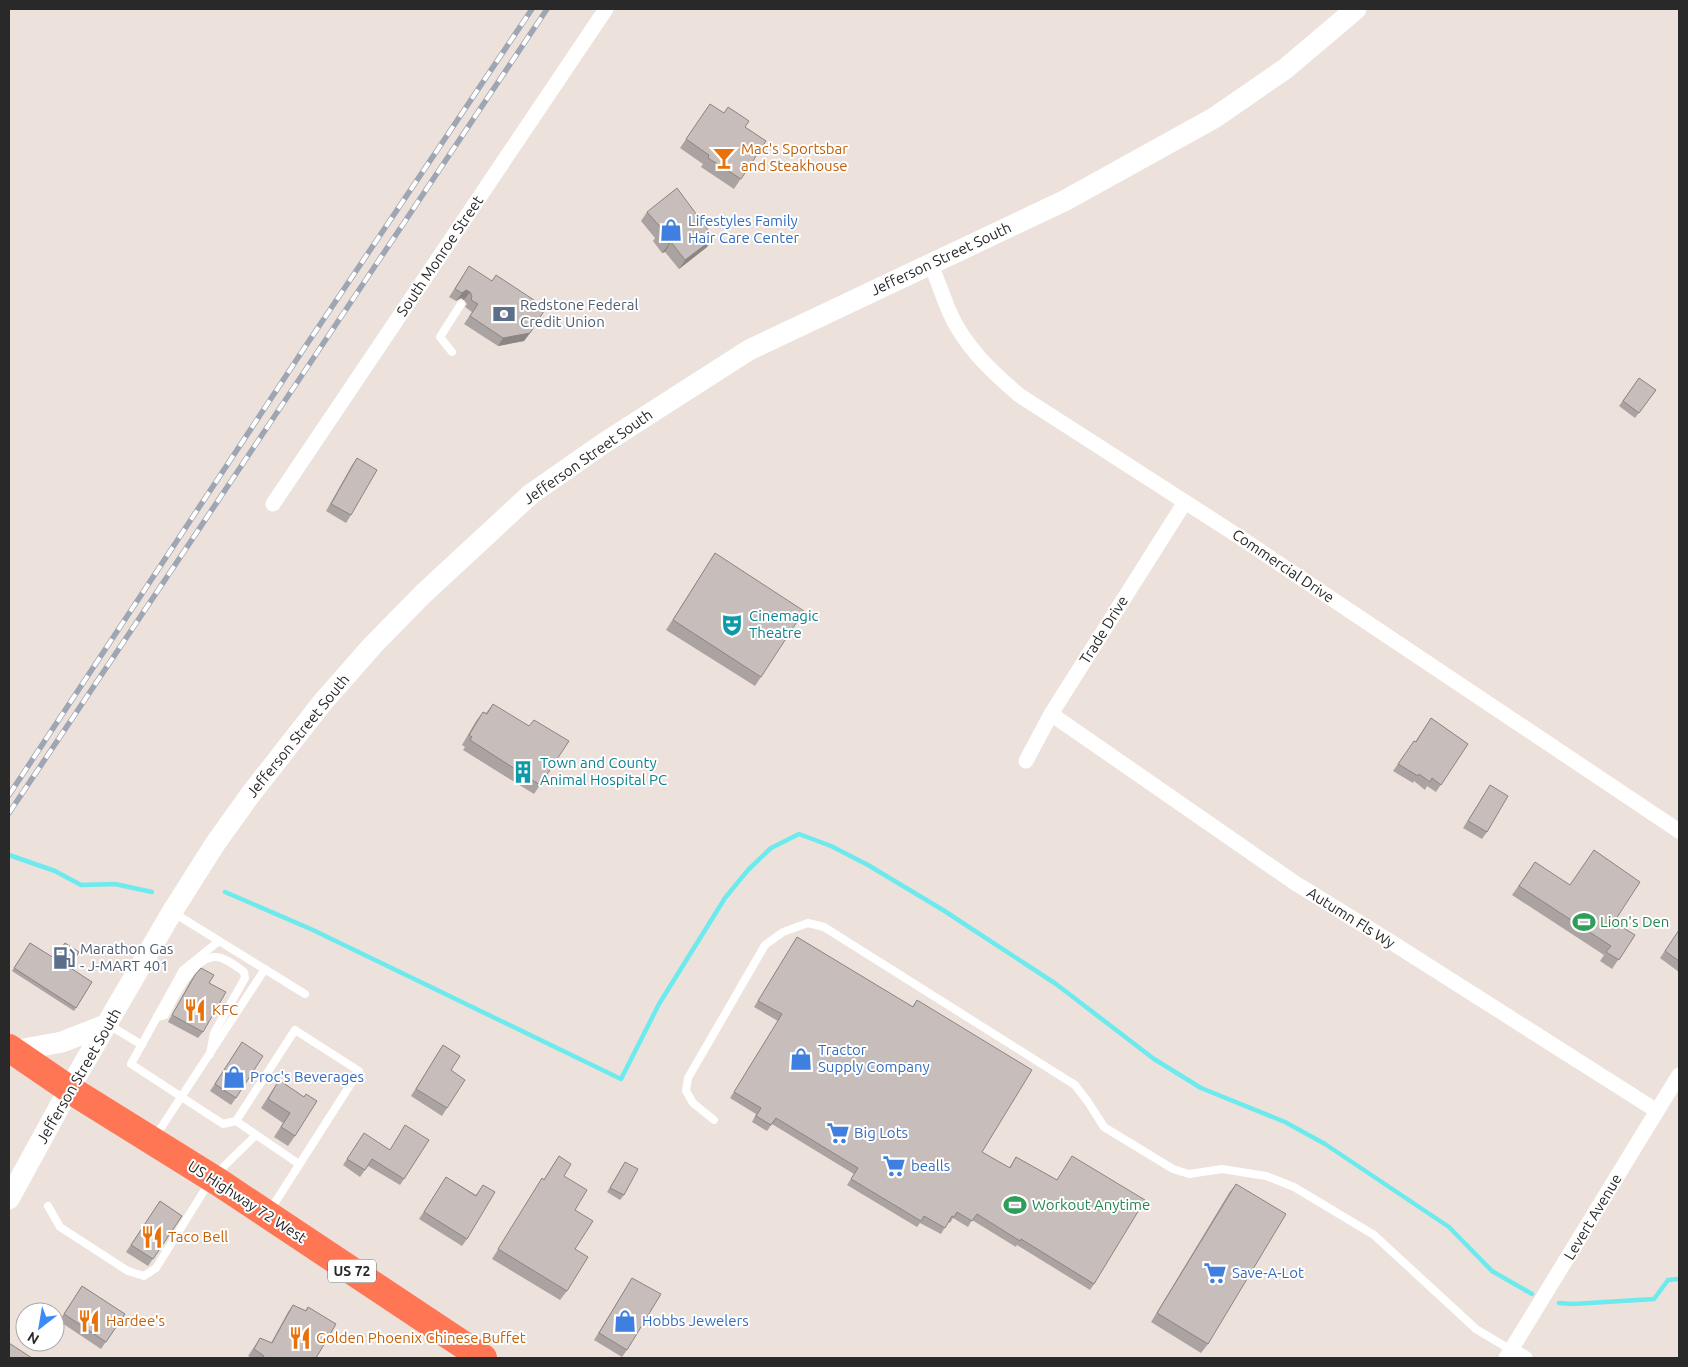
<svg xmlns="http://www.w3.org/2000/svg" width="1688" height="1367" font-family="Ubuntu,sans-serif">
<rect width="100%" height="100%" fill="#ece1db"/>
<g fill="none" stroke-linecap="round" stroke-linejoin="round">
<g stroke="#6deaee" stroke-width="4.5">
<polyline points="9,855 55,871 81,885 115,884 152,892"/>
<polyline points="225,892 313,930 621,1079 659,1004 725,898 748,870 771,848 799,834 831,846 868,865 943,910 1056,984 1154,1059 1201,1088 1285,1122 1325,1144 1449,1227 1492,1271 1532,1294"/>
<polyline points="1559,1303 1573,1304 1654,1299 1668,1280 1679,1279"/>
</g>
<g stroke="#fff" stroke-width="8">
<polyline points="452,352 440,337 461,304"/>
<polyline points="174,913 305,994"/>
<polyline points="219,941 183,970 131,1064 223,1124 236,1121 295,1030 359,1071 269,1212"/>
<path d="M157 1017 165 1015C174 998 196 950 221 958 229 960 237 967 244 972L245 978 214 1033 210 1054"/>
<polyline points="109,1025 142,1045"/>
<polyline points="714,1120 693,1103 686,1091 688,1078 765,945 783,932 808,923 824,927 1075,1085 1088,1102 1104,1127 1173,1169 1189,1174 1222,1169 1266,1176 1294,1187 1374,1235 1476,1329 1511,1350"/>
<polyline points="236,1121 299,1164"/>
<polyline points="155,1137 265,969"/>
<polyline points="48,1206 60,1227 128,1271 144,1276 156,1268 212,1178 256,1135"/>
</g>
<g stroke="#fff" stroke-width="15">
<path d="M931 264C937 280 943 296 949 311 964 346 991 371 1019 395L1238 536 1679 831"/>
<polyline points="273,504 606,9"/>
<polyline points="1051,714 1295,883 1391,942 1657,1111"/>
<polyline points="1026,761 1051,714 1185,502"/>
<polyline points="1511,1350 1525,1358"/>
<polyline points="1506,1358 1679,1075"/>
</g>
<g stroke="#fff" stroke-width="21">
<polyline points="13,1051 62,1042 108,1024"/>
<polyline points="9,1199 69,1089 172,912 215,844 250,795 322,703 373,645 423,594 531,494 604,443 749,350 1064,201 1214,118 1285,69 1356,9"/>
</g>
<polyline stroke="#fe7654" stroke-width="28" points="9,1048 69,1089 220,1183 483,1358"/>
<defs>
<g id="rail">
<polyline points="9,795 305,347 532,9"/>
<polyline points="9,813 547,9"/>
</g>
</defs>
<use href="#rail" stroke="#9ea6b4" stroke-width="5.5"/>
<use href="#rail" stroke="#fff" stroke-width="4" stroke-dasharray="11" stroke-linecap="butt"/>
</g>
<g fill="#aba3a1">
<polygon points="710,104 766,141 734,189 701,167 703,164 680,148"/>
<polygon points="647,212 707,247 679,269 665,252 662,253 653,241 655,238 641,221"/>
<polygon points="469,266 530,333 524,341 498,346 464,324 472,312 465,307 467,304 464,300 461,298 456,301 449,297"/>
<polygon points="1639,378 1656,390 1635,418 1619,406"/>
<polygon points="357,458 351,515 346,523 326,511 352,465"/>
<polygon points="715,553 761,677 755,686 666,630"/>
<polygon points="493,704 540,785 534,794 463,750 465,747 462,745 476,721 483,712 486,713"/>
<polygon points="1431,718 1468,744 1436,792 1427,786 1425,790 1414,781 1413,783 1393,771 1414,741 1415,742"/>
<polygon points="1490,785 1487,832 1482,839 1463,828"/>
<polygon points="1535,862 1614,922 1635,935 1612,969 1600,961 1604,955 1512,895"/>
<polygon points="1679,930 1679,972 1660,958"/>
<polygon points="797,937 912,1007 917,1000 982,1152 1009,1168 1016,1157 1057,1180 1072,1156 1094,1284 1090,1290 1017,1245 1016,1247 972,1220 968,1227 953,1218 950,1223 948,1222 941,1234 920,1223 917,1227 847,1185 854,1174 772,1124 767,1131 752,1122 756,1114 730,1098 778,1021 754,1007"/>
<polygon points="30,943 92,982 74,1011 12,971"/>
<polygon points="195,975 209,983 203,1032 198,1038 168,1022 190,982"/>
<polygon points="242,1042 236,1098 231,1105 210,1091"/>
<polygon points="443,1045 451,1070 447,1108 442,1116 411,1096"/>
<polygon points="279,1080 304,1097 295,1136 288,1146 274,1137 283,1123 261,1108"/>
<polygon points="364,1133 404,1179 400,1185 368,1166 360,1177 343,1165"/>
<polygon points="559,1156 564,1176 575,1210 575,1249 567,1291 560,1300 492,1259 536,1188 542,1178 544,1179"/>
<polygon points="625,1162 624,1195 620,1200 607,1192"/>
<polygon points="446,1177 476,1195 483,1185 467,1239 462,1246 419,1219"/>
<polygon points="1236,1184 1208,1344 1201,1353 1151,1322 1229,1193"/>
<polygon points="160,1201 182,1216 148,1266 126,1252"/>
<polygon points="632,1278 627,1350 622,1357 594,1340"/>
<polygon points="82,1286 125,1314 101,1349 59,1321"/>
<polygon points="293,1305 305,1311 308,1307 316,1358 252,1358 248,1356 260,1338 271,1343 288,1312"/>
</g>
<g fill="#8b8583">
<polygon points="714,238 707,247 679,269 685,260"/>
<polygon points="671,242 665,252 662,253 669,244"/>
<polygon points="466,290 470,292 464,300 461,298 456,301 462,293"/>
<polygon points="530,333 524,341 498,346 503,338"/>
</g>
<g fill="#c7bebb" stroke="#8b8583">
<polygon points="710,104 724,113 728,107 749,121 745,127 766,141 741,179 708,158 709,155 686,139"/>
<polygon points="677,188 714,238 685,260 671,242 669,244 660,231 662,229 647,212"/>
<polygon points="469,266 492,281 496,275 546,308 530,333 503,338 470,316 478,304 471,300 472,296 470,292 466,290 462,293 455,289"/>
<polygon points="1639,378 1656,390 1639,413 1623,401"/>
<polygon points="357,458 377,470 351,515 331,504"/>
<polygon points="715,553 804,611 761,677 673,620"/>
<polygon points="493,704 529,726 534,720 569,741 540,785 470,740 472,737 469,735 483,712 487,714"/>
<polygon points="1431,718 1468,744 1441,785 1432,778 1430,782 1419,774 1418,776 1398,764 1414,741 1416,742"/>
<polygon points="1490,785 1508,796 1487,832 1468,821"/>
<polygon points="1594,850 1640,882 1614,922 1635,935 1619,960 1606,952 1611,946 1519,886 1535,862 1570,885"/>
<polygon points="1679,930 1679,961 1665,951"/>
<polygon points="797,937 913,1007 917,1000 1032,1070 982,1152 1010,1168 1016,1157 1057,1180 1072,1156 1145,1200 1094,1284 1021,1239 1020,1241 977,1214 972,1221 957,1212 954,1217 952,1216 945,1228 924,1216 921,1221 851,1179 858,1168 776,1118 771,1125 756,1116 761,1108 734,1092 782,1014 758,1001"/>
<polygon points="30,943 54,958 65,943 79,952 69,967 92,982 76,1008 14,968"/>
<polygon points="201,968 214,975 209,983 226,992 203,1032 172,1015 195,975"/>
<polygon points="242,1042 263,1056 236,1098 215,1084"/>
<polygon points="443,1045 460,1056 451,1070 465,1080 447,1108 416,1089"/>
<polygon points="279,1080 304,1097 306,1094 317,1101 295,1136 281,1127 290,1113 268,1099"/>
<polygon points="405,1125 429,1140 404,1179 372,1159 365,1170 347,1159 364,1133 390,1150"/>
<polygon points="559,1156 571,1164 564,1176 587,1190 575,1210 593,1221 575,1249 588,1257 567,1291 498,1249 542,1178 544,1180"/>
<polygon points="625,1162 638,1169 624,1195 610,1188"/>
<polygon points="446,1177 476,1196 483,1185 495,1192 467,1239 424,1212"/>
<polygon points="1236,1184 1286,1214 1208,1344 1157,1313"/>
<polygon points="160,1201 182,1216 153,1259 131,1245"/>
<polygon points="632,1278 661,1294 627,1350 599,1333"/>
<polygon points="82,1286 125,1314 106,1342 64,1314"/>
<polygon points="293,1305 306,1311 308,1307 336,1324 316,1358 263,1358 264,1356 254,1349 260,1338 272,1343"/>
<polygon points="9,1343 32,1358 9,1358"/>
</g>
<defs>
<symbol id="bar-bare" viewBox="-9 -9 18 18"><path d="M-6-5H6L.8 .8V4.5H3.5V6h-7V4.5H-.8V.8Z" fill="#e8710a" stroke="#fff" stroke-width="2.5" paint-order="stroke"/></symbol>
<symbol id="shop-bare" viewBox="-9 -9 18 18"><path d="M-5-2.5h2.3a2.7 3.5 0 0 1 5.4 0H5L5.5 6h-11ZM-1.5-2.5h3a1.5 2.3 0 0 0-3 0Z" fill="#3f7fe0" stroke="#fff" stroke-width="2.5" paint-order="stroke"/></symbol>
<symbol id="bank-bare" viewBox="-9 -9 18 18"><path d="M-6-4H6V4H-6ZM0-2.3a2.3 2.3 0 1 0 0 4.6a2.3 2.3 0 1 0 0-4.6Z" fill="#5c6f8a" stroke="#fff" stroke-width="2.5" paint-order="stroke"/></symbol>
<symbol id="theatre-bare" viewBox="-9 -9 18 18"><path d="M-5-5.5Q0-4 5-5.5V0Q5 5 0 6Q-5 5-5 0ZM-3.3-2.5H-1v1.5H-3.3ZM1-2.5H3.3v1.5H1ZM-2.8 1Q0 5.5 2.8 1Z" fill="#0f9aa8" stroke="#fff" stroke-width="2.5" paint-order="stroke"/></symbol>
<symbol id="building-bare" viewBox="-9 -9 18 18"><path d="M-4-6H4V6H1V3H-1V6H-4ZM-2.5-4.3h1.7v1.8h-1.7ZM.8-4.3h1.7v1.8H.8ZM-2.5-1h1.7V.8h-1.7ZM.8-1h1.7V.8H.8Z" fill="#0f9aa8" stroke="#fff" stroke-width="2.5" paint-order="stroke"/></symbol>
<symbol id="stadium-bare" viewBox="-9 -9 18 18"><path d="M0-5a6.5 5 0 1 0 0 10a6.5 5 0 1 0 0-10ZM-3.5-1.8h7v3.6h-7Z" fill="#2e9e5b" stroke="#fff" stroke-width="2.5" paint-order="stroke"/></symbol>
<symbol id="fuel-bare" viewBox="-9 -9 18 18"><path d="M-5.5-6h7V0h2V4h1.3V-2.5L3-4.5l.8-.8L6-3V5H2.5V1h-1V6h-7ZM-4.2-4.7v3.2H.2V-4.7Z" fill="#5c6f8a" stroke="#fff" stroke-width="2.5" paint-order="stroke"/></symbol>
<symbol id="restaurant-bare" viewBox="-9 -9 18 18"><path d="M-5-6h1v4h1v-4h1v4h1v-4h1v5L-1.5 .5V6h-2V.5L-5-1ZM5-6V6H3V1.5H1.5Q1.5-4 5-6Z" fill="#e8710a" stroke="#fff" stroke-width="2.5" paint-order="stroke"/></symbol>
<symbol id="supermarket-bare" viewBox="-9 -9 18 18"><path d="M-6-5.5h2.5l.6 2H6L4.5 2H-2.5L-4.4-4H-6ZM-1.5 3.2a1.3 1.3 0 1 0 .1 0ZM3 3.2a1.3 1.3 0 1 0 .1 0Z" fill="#3f7fe0" stroke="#fff" stroke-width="2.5" paint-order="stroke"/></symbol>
</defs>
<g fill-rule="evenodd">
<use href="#bar-bare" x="708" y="142" width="32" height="32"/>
<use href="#shop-bare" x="655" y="214" width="32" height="32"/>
<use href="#bank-bare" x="488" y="298" width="32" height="32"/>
<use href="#theatre-bare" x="716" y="609" width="32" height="32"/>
<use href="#building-bare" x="507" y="756" width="32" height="32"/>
<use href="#stadium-bare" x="1568" y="906" width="32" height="32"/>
<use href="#fuel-bare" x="48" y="942" width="32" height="32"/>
<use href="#restaurant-bare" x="179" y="994" width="32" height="32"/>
<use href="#shop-bare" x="785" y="1043" width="32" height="32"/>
<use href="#shop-bare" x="218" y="1061" width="32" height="32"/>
<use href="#supermarket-bare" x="822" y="1117" width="32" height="32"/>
<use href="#supermarket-bare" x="878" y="1150" width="32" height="32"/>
<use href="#stadium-bare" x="999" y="1189" width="32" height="32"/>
<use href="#restaurant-bare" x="136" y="1221" width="32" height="32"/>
<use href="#supermarket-bare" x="1199" y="1257" width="32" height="32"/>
<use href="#restaurant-bare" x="73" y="1305" width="32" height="32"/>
<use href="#shop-bare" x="609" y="1305" width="32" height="32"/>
<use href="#restaurant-bare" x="284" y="1322" width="32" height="32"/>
</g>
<g text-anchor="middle" stroke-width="4" stroke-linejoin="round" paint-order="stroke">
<rect fill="#fff" stroke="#696969" stroke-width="1" x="328" y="1259.5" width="48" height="23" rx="4"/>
<g font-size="14" font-weight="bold" fill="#292929">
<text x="352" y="1276">US 72</text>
</g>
<g font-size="15" fill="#c56008" stroke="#fff" text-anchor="start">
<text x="741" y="154">Mac's Sportsbar<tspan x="741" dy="17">and Steakhouse</tspan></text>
<text x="212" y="1015">KFC</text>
<text x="168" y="1242">Taco Bell</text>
<text x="106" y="1326">Hardee's</text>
<text x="316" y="1343">Golden Phoenix Chinese Buffet</text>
</g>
<g font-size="15" fill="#366cbe" stroke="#fff" text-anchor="start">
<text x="688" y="226">Lifestyles Family<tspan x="688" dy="17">Hair Care Center</tspan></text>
<text x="818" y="1055">Tractor<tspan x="818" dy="17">Supply Company</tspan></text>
<text x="250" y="1082">Proc's Beverages</text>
<text x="854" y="1138">Big Lots</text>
<text x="911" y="1171">bealls</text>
<text x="1232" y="1278">Save-A-Lot</text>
<text x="642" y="1326">Hobbs Jewelers</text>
</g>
<g font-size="15" fill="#292929" stroke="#fff">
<text transform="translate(440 256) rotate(-56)" y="5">South Monroe Street</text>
<text transform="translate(941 259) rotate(-25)" y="5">Jefferson Street South</text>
<text transform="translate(588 457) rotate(-35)" y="5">Jefferson Street South</text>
<text transform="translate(1283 566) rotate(34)" y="5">Commercial Drive</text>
<text transform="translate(1104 630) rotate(-58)" y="5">Trade Drive</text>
<text transform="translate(298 736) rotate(-51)" y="5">Jefferson Street South</text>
<text transform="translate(1351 918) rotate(32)" y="5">Autumn Fls Wy</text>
<text transform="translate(79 1076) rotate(-60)" y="5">Jefferson Street South</text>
<text transform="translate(247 1202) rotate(33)" y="5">US Highway 72 West</text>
<text transform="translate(1593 1217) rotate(-59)" y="5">Levert Avenue</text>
</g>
<g font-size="15" fill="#4e5e75" stroke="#fff" text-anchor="start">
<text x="520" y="310">Redstone Federal<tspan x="520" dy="17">Credit Union</tspan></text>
<text x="80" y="954">Marathon Gas<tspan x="80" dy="17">- J-MART 401</tspan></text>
</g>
<g font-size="15" fill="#0d838f" stroke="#fff" text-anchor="start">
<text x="749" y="621">Cinemagic<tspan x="749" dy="17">Theatre</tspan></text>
<text x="540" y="768">Town and County<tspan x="540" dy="17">Animal Hospital PC</tspan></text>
</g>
<g font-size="15" fill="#27864d" stroke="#fff" text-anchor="start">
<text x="1600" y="927">Lion's Den</text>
<text x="1032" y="1210">Workout Anytime</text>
</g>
</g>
<rect width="1688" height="1367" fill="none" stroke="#292929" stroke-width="20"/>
<g transform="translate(40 1327) rotate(211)"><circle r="24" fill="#ffffff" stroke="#a9a9a9"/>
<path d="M0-4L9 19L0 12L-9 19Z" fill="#3a8af9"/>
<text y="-8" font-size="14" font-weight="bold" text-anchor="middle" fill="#292929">N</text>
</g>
</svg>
